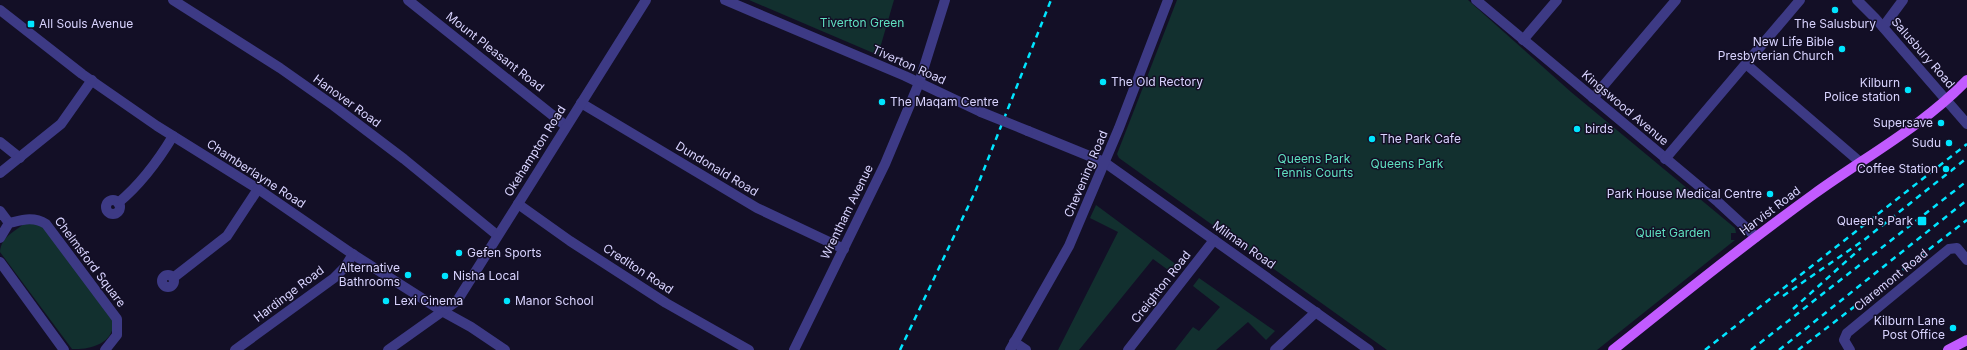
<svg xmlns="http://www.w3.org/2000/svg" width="1967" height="350" font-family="Inter,sans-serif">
<rect width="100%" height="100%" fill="#130f26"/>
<g fill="#12302f">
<polygon points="749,0 894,0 878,55"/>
<polygon points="1177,0 1468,0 1571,92 1735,228 1736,233 1731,233 1731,240 1735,240 1597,350 1387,350 1119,158 1117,154"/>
<polygon points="1096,205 1181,268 1175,275 1153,259 1079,350 1058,350 1118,232 1090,218"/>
<path d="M25 223 43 225 113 321C115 343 90 350 72 349L0 252C1 237 14 232 25 223Z"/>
<polygon points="1199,278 1275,331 1266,340 1248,322 1216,350 1175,350 1193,327 1199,331 1220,307 1193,286"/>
</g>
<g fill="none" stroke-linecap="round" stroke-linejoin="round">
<g stroke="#3d3a85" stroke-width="10">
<polyline points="173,0 280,68 334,106 404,159 497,235"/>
<polyline points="408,0 566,126"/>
<polyline points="725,0 905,76 981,112"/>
<polyline points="1476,0 1718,202 1756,237"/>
<polyline points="1857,0 1875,18 1967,124"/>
<polyline points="0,10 82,74 157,126 258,189 354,255 442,311 471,327 505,350"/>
<polyline points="1883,27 1903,0"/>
<polyline points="1523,40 1557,0"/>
<polyline points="1746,64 1860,162"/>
<polyline points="1593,98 1676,0"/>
<polyline points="581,103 757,208 844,249"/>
<polyline points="1028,131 1104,162 1369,350"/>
<polyline points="0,142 20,158"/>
<polyline points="1665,159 1800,0"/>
<polyline points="0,173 61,124 92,80"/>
<circle cx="113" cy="207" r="7"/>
<path d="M118 203C141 184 158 161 173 136"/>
<polyline points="518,204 570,241 666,303 749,350"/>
<polyline points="0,211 9,223"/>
<path d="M0 238 9 223C22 220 33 216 46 224L117 319V335L105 350"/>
<polyline points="0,262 64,350"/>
<circle cx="168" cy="281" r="6"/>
<polyline points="173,278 227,236 258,189"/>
<polyline points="1014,342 1026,350"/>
<polyline points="235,350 334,278 345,267 353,254"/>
<polyline points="388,350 457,301 646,0"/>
<polyline points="794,350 885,164 919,83 945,0"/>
<polyline points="1010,350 1069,246 1119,128 1168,0"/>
<polyline points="1128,350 1214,240"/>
<polyline points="1275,350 1316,312"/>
<polyline points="1850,350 1844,340 1847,333 1949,249 1957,248 1967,260"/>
</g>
<g stroke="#c25bff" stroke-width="10">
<path d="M1613 350C1679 297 1745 244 1814 194 1865 157 1923 126 1967 80"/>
<polyline points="1948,350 1967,340"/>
</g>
<g stroke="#00e5ff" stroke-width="2.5" stroke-dasharray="6 5" stroke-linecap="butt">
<polyline points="1783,296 1864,240 1967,158"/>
<polyline points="1793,309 1861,248"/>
<polyline points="900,350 975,192 1051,0"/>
<polyline points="1705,350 1967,144"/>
<polyline points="1751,350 1967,181"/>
<polyline points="1779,350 1967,200"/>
<polyline points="1798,350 1967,220"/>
</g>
<polyline stroke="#3d3a85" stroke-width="10" points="981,112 1028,131"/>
</g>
<g fill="#00e5ff" stroke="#130f26" stroke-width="1.5">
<circle cx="1835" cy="10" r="4"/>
<rect x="27" y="20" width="8" height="8" rx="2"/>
<circle cx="1842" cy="49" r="4"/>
<circle cx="1103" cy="82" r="4"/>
<circle cx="1908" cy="90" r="4"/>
<circle cx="882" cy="102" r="4"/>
<circle cx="1941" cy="123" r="4"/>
<circle cx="1577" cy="129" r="4"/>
<circle cx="1372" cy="139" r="4"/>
<circle cx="1949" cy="143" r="4"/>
<circle cx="1946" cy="169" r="4"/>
<circle cx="1770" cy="194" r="4"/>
<rect x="1917" y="216" width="10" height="10" rx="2"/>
<circle cx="459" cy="253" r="4"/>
<circle cx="408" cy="275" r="4"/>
<circle cx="445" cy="276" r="4"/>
<circle cx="386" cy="301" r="4"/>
<circle cx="507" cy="301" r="4"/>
<circle cx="1953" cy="328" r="4"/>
</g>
<g text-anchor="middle" stroke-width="3" stroke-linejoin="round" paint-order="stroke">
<g font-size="12" fill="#5fe0c0" stroke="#130f26">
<text x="862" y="27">Tiverton Green</text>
<text x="1314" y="163">Queens Park<tspan x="1314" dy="14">Tennis Courts</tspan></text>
<text x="1407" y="168">Queens Park</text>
<text x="1673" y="237">Quiet Garden</text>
</g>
<g font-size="12" fill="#d9d4ff" stroke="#130f26" text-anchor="start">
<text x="39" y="28">All Souls Avenue</text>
<text x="1835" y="28" text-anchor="middle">The Salusbury</text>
<text x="1834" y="46" text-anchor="end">New Life Bible<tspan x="1834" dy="14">Presbyterian Church</tspan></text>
<text x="1111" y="86">The Old Rectory</text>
<text x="1900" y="87" text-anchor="end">Kilburn<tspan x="1900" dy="14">Police station</tspan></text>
<text x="890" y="106">The Maqam Centre</text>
<text x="1933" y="127" text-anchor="end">Supersave</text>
<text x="1585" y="133">birds</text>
<text x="1380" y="143">The Park Cafe</text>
<text x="1941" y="147" text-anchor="end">Sudu</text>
<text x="1938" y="173" text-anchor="end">Coffee Station</text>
<text x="1762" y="198" text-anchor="end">Park House Medical Centre</text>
<text x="1913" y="225" text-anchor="end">Queen's Park</text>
<text x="467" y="257">Gefen Sports</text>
<text x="400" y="272" text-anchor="end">Alternative<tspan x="400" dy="14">Bathrooms</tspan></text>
<text x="453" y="280">Nisha Local</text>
<text x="394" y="305">Lexi Cinema</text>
<text x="515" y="305">Manor School</text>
<text x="1945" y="325" text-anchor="end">Kilburn Lane<tspan x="1945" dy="14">Post Office</tspan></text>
</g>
<g font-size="12" fill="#d9d4ff" stroke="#130f26">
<text transform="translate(495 52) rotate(38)" y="4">Mount Pleasant Road</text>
<text transform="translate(1923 53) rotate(49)" y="4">Salusbury Road</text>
<text transform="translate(909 65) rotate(24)" y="4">Tiverton Road</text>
<text transform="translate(347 101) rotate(36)" y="4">Hanover Road</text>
<text transform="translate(1625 108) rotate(40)" y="4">Kingswood Avenue</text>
<text transform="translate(535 151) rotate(-58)" y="4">Okehampton Road</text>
<text transform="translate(717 169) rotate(31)" y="4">Dundonald Road</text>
<text transform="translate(256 174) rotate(33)" y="4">Chamberlayne Road</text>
<text transform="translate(1086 174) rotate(-67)" y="4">Chevening Road</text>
<text transform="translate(1770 211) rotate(-37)" y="4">Harvist Road</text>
<text transform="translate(847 212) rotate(-64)" y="4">Wrentham Avenue</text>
<text transform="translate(1244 245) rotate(35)" y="4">Milman Road</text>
<text transform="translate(90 262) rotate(53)" y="4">Chelmsford Square</text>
<text transform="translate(638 269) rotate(33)" y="4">Crediton Road</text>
<text transform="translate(1891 280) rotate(-39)" y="4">Claremont Road</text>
<text transform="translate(1161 287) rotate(-52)" y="4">Creighton Road</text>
<text transform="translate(289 294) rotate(-37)" y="4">Hardinge Road</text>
</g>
</g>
</svg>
